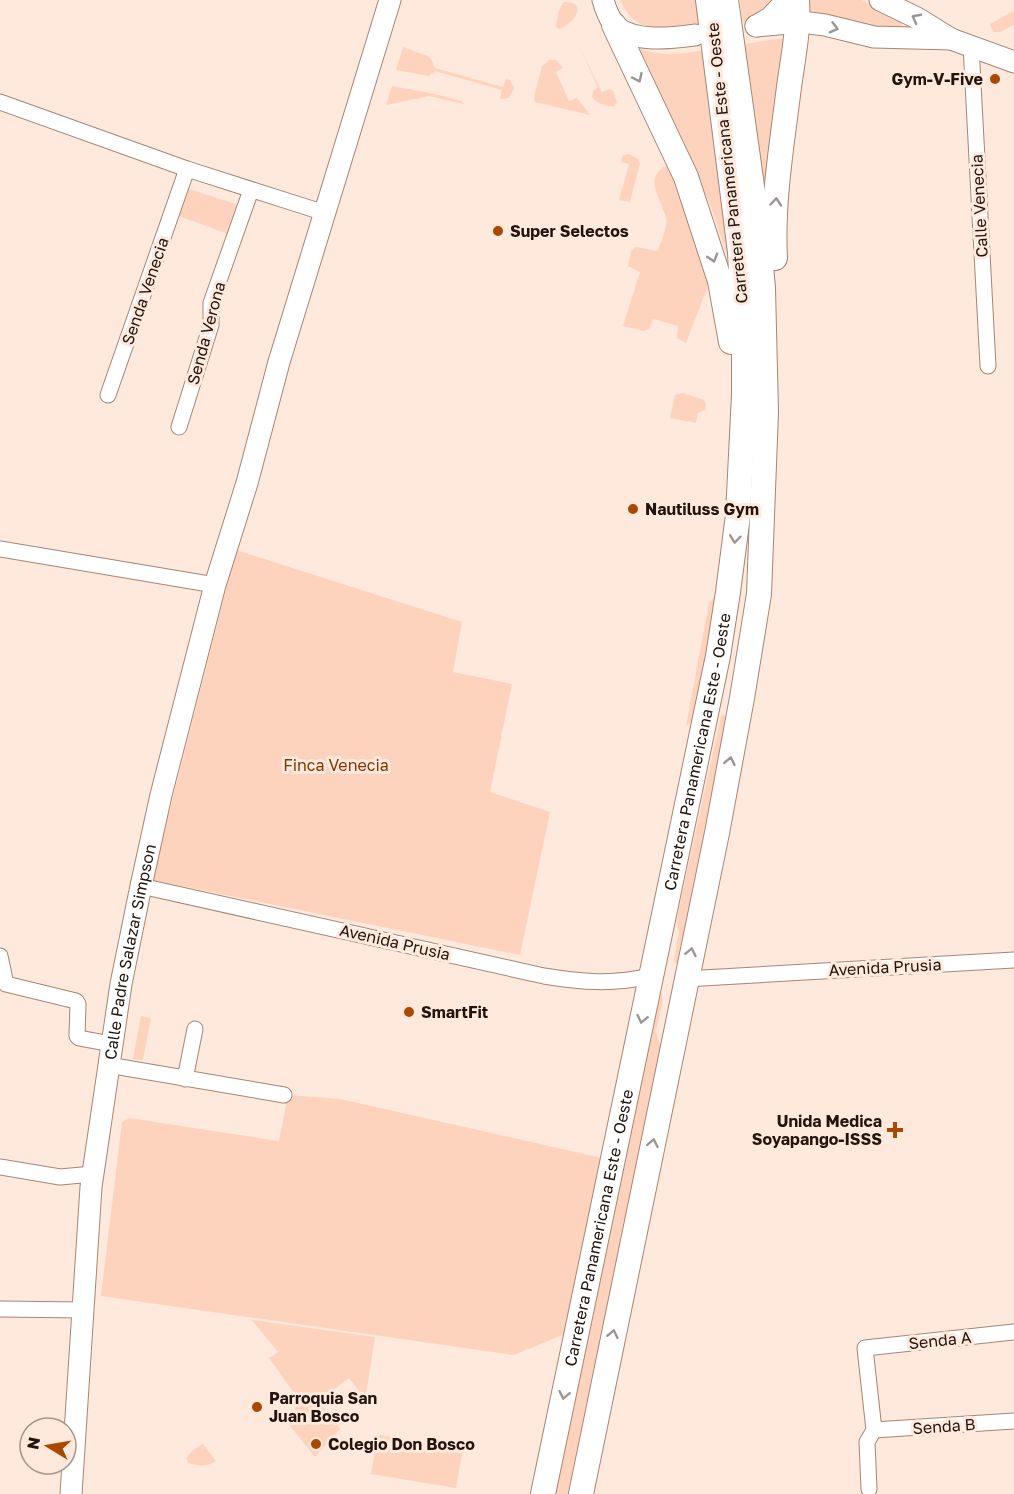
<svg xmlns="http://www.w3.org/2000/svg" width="1014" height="1494" font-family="'Golos Text',sans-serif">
<rect width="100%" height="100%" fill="#ffe8dc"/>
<g fill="#fed3be">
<path d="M620 0H696L700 29C667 28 636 37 620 0Z"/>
<polygon points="740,0 776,0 752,20 743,23"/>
<polygon points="810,0 862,0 903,23 902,26 898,31 809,12"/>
<path d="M564 2C590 1 573 26 558 29L556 26 559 10Z"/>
<polygon points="1014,11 1014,25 1000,32 993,32 990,24"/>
<polygon points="791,37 768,255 744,44"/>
<path d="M578 44 602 92 609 89 613 91 617 102 614 106C607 107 596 103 592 97L593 91 598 87Z"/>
<polygon points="403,47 430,57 435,68 503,87 506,79 510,80 514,88 509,98 500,99 502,90 435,71 429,76 396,70"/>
<path d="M638 48C660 57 681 54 704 50L737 285 710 204Z"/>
<polygon points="549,60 556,60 563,68 556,72 569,101 577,98 590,115 535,102 534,97 542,66"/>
<polygon points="392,86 435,94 461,101 464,104 429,96 386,105"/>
<polygon points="629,154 638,159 640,163 630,202 619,200 629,164 621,162 623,155"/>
<path d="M664 167H671L713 273 686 343 677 338 678 326 653 319 650 328 644 331 623 326 640 272 628 266 631 251 636 247 658 251C660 243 668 228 666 219 663 202 643 180 664 167Z"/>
<polygon points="189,189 239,205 228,234 179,216"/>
<polygon points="683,393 704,400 706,404 705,410 698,413 696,423 670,418 675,395"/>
<polygon points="236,550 462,622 453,672 512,684 490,792 550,812 520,955 152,880"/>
<polygon points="717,595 695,719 686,726 709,603"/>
<polygon points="724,714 726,719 680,961 679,963 675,963 674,960 679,932 677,922 678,913 721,716"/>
<polygon points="660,988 663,1000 656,1032 662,1049 570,1494 551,1494"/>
<polygon points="141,1016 151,1018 143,1060 133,1059"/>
<polygon points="288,1095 340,1099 602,1158 565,1334 514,1355 101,1296 122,1122 129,1118 279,1141"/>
<polygon points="252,1320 375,1337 366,1395 363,1396 349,1378 319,1401 340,1429 315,1457 290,1426 293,1423 295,1408 293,1404 299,1400 269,1358 278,1352"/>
<polygon points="378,1435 463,1448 456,1488 371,1474"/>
<path d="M203 1444 216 1461C207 1467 198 1466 188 1463L186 1459 192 1451Z"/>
</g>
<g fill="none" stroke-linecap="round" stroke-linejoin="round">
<defs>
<g id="minor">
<polyline points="971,46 988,366"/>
<polyline points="0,102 187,169 325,213"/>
<polyline points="108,395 187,169"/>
<polyline points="179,427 211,325 211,303 251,190"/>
<polyline points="0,549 215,585"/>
<path d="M141 886 544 976C581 982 613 985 650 976"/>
<polyline points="0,956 6,984 76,1001 78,1004 77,1036 79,1038 111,1044"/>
<polyline points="685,979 1014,960"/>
<polyline points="108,1065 284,1095"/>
<polyline points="185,1079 195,1029"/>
<polyline points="0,1167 60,1177 93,1174"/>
<polyline points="0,1309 83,1310"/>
<polyline points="874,1430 1014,1421"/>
<polyline points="869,1489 867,1442 874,1430 865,1348 1014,1332"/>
</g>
<g id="secondary">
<path d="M603 0C605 8 610 20 615 26 635 43 672 38 695 35"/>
<polyline points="880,0 917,18 951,39 1014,62"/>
<polyline points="756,26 801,22 825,25 874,37 951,39"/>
<polyline points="756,26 770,18 787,0"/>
<path id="s1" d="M71 1494 91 1187 121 984 141 886 161 795 215 585 247 483 279 362 390 0"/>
</g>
<g id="trunk">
<polyline points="614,25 686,177 720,281 731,342"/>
<path d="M775 258C772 201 782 144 789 87 793 58 799 30 797 0"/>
<path id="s2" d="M543 1494 718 656 728 592 738 515 744 395V332L740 252 708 0"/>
<polyline points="581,1494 717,833 742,698 759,594 766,412 763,288 757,222 726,0"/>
</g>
</defs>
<use href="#minor" stroke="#a78574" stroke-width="17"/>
<use href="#secondary" stroke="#a78574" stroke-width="23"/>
<use href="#trunk" stroke="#a78574" stroke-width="26"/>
<use href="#minor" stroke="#fff" stroke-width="15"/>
<use href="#secondary" stroke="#fff" stroke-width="21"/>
<use href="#trunk" stroke="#fff" stroke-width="24"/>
</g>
<defs><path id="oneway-chevron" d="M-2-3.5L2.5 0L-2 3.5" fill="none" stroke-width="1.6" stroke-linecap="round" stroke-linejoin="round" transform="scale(1.5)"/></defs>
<g stroke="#9b9693">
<use href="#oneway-chevron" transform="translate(916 18) rotate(-152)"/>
<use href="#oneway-chevron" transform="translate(834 28) rotate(15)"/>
<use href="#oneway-chevron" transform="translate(638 78) rotate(65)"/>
<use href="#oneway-chevron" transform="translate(776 202) rotate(-85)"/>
<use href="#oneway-chevron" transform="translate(713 258) rotate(73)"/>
<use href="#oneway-chevron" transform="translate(735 539) rotate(97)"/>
<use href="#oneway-chevron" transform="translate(730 761) rotate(-79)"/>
<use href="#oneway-chevron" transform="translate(691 952) rotate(-78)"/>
<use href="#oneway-chevron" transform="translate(642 1019) rotate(102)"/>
<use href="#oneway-chevron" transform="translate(653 1143) rotate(-79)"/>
<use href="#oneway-chevron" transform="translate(613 1334) rotate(-78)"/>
<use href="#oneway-chevron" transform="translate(564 1395) rotate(102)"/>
</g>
<g fill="#a94800" stroke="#ffe8dc" stroke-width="2">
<circle cx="995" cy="79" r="6"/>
<circle cx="498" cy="231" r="6"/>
<circle cx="633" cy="509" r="6"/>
<circle cx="409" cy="1012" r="6"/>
<path d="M892 1121h6v6h6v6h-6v6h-6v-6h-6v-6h6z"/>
<circle cx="257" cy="1407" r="6"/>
<circle cx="316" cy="1444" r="6"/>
</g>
<g text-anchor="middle" stroke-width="6" stroke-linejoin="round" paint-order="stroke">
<g font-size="16" font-weight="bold" fill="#21150e" stroke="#ffe8dc" text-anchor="start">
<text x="983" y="85" text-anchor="end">Gym-V-Five</text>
<text x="510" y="237">Super Selectos</text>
<text x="645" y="515">Nautiluss Gym</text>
<text x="421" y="1018">SmartFit</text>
<text x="882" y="1127" text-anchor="end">Unida Medica<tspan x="882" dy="18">Soyapango-ISSS</tspan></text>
<text x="269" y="1404">Parroquia San<tspan x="269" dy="18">Juan Bosco</tspan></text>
<text x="328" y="1450">Colegio Don Bosco</text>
</g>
<g font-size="16" fill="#21150e" stroke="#ffe8dc">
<text transform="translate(727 163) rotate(-96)" y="6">Carretera Panamericana Este - Oeste</text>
<text transform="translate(979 206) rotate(-93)" y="6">Calle Venecia</text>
<text transform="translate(145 291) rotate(-71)" y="6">Senda Venecia</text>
<text transform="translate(206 333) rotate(-75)" y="6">Senda Verona</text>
<text dy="6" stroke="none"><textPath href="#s2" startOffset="758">Carretera Panamericana Este - Oeste</textPath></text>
<text transform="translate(395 942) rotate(13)" y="6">Avenida Prusia</text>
<text dy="6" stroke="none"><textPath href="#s1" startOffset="546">Calle Padre Salazar Simpson</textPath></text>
<text transform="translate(885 967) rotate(-3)" y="6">Avenida Prusia</text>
<text dy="6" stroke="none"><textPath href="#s2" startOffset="272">Carretera Panamericana Este - Oeste</textPath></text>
<text transform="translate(940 1340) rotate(-6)" y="6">Senda A</text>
<text transform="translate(944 1426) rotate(-4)" y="6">Senda B</text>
</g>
<g font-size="16" fill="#833600" stroke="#ffe8dc">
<text x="336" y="771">Finca Venecia</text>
</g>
</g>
<g transform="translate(48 1446) rotate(281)"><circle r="28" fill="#ffe8dc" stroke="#a6948a" stroke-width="1.5"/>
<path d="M0-4.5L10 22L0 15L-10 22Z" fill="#a94800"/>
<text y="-9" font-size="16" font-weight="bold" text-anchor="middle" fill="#21150e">N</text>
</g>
</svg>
